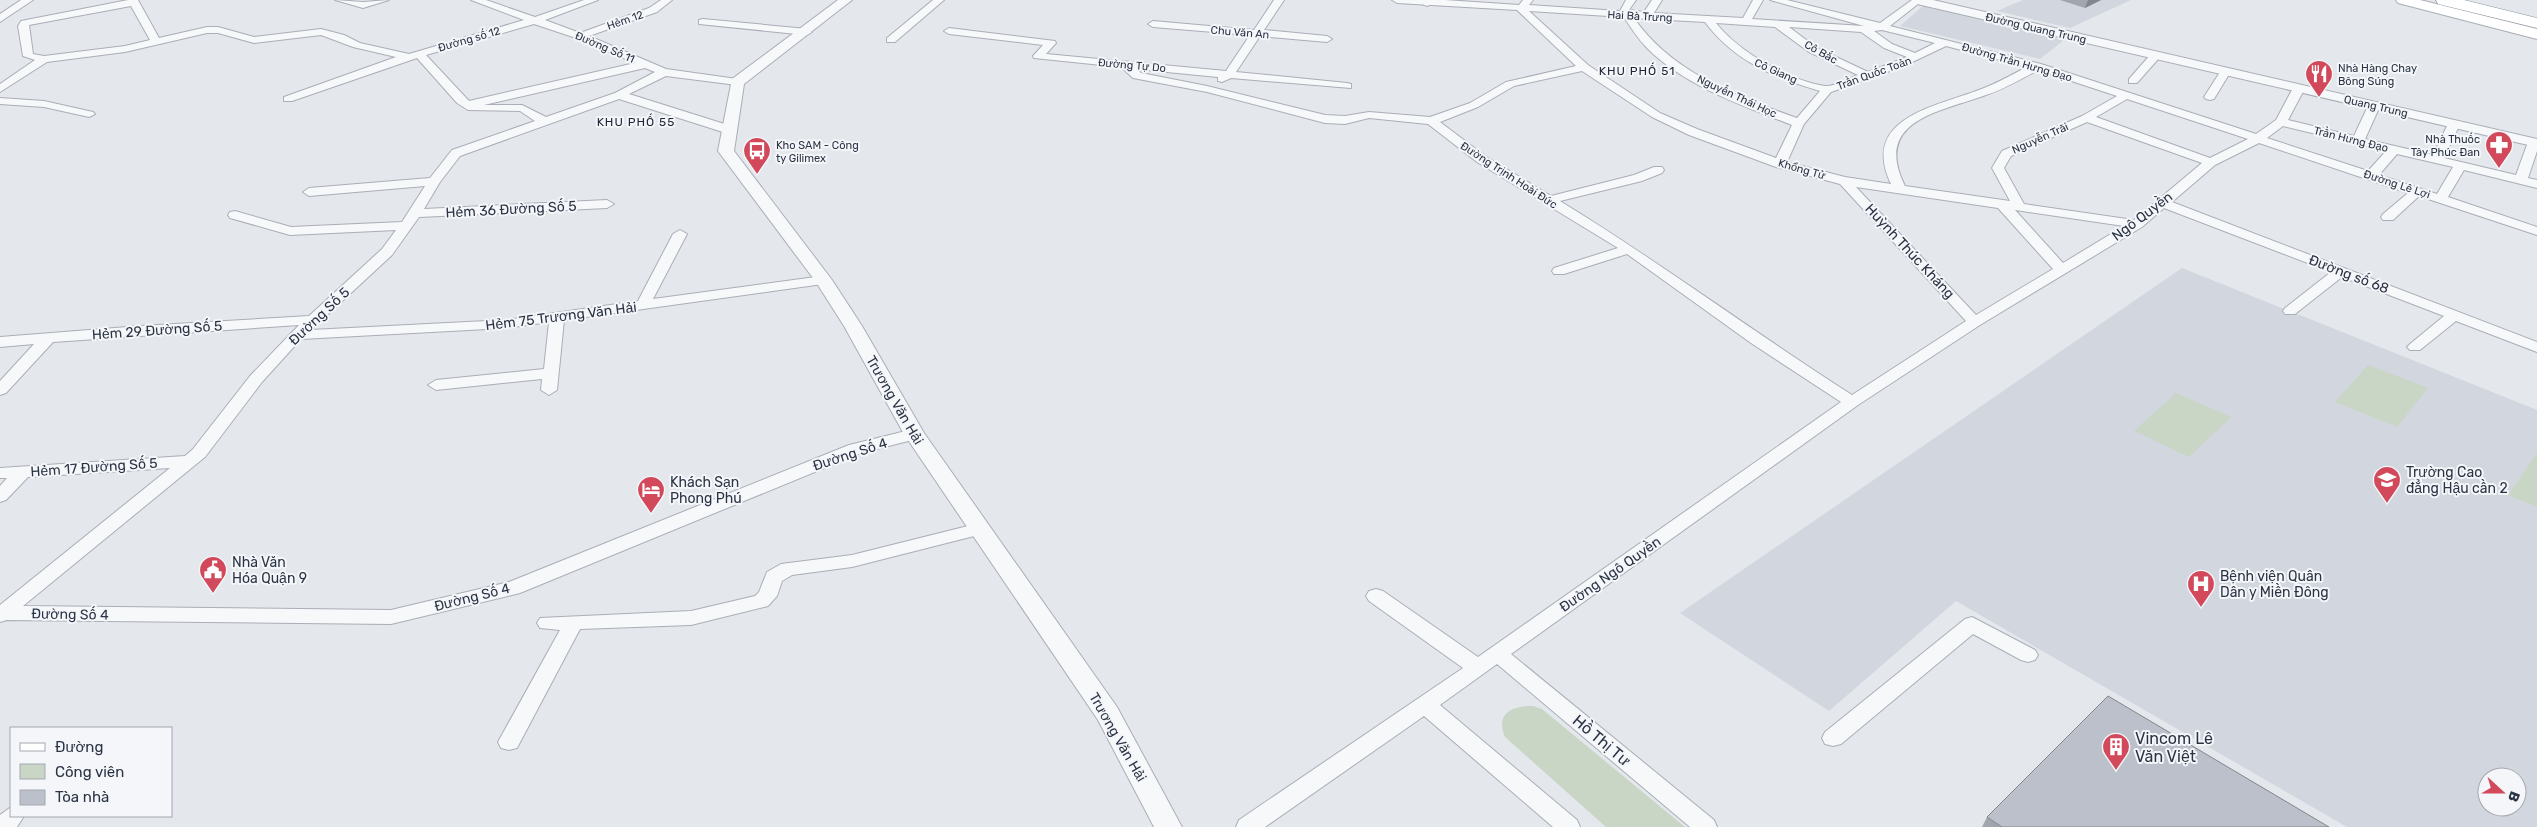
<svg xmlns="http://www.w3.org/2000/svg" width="2537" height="827" font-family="Rubik,sans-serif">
<rect width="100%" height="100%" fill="#e4e7ec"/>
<g fill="#d2d6de" fill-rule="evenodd">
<polygon points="2023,0 2131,0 2070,28 1997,11"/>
<polygon points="1924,5 2068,37 2040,59 1900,26"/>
<path d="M2182 268 2537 410V827H2347L1956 601 1829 711 1680 613ZM2487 777H2517V807H2487Z"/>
</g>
<g fill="#c9d6c5">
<polygon points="2368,365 2428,388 2397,427 2335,402"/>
<polygon points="2176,393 2231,417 2189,457 2134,431"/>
<polygon points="2537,453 2537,507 2508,495"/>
<path d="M1533 706 1542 709 1685 827H1606L1505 737C1495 713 1512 706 1533 706Z"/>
</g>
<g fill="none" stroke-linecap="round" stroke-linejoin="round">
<defs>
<g id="minor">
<polygon points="21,0 33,0 0,22 0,14"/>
<path d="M128 0H138L159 38 207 27H218L254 37 321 29 344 35 360 43 409 54 524 20 471 0H486L535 17 584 0H598L545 20 580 33 649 8 661 0H672L657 12 589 36 666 69 737 79 743 82 737 85 666 76 629 94 734 127V133H726L619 99 460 156 440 182 424 209 607 200 614 204 607 208 419 217 392 255 311 330 506 320 638 301 673 234 680 230 687 234 653 299 823 276 830 280 823 284 564 320 557 390 549 395 541 390 542 379 436 390 428 385 436 380 544 369 549 322 506 328 301 339 262 382 205 457 23 606 391 610 509 582 849 445 914 429 920 430 922 434 920 438 861 453 520 593 391 624 7 620 0 622V605L170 468 28 477 6 500 0 502V486L7 478H0V468L185 456 193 449 250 376 299 325 53 342 6 393 0 395V381L34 344 0 347V337L140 326 309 316 382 249 396 230 290 235 230 218 228 215 230 212 235 211 291 227 402 222 425 186 309 196 303 192 309 188 430 178 452 150 535 121 520 111 468 110 457 103 417 58 292 101H284V97L396 57 353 47 321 35 254 43 218 33H207L125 52 47 62 0 92V84L35 60 23 56 18 26 21 21ZM131 6 150 40 125 46 44 56 33 54 29 25ZM534 24 576 38 635 63 469 101 426 55ZM645 68 655 72 615 93 546 117 522 105H484Z"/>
<polygon points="335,0 363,2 389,0 363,8"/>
<polygon points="933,0 944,0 895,42 887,42 887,38"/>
<path d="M1274 0H1284L1264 30 1327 36 1332 39 1327 42 1260 36 1236 72 1347 83 1351 84V88L1231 78 1222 82 1218 81V77L1136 69 1141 73 1207 86 1325 115 1345 116 1369 112 1430 117 1470 103 1506 82 1576 66 1517 10 1397 3 1392 0H1445L1519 5 1523 0H1533L1529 5 1620 11 1626 0H1636L1629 10 1644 12 1652 0H1662L1654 13 1743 18 1753 0H1763L1752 19 1864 26 1770 0H1787L1880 23 1912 0H1923L1890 26 2041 64 2256 134 2276 120 2293 88 2299 85 2305 88 2288 120 2354 136 2368 106 2374 103 2380 106 2365 139 2433 155 2448 124 2454 120 2460 124 2444 158 2516 175 2528 142 2530 139H2537V151L2528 178 2537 180V188L2464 170 2448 197 2537 227V235L2419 196 2393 220H2383L2381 217 2383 214 2408 193 2259 143 2215 165 2172 202 2537 342V352L2456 321 2420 350H2410L2407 347 2410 344 2444 316 2342 277 2295 314H2285L2283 311 2285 308 2331 272 2164 208 2142 227 1980 325 1858 405 1511 654 1714 820 1717 827H1690L1497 664 1440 705 1577 820 1580 827H1553L1424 716 1265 827H1236L1239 820 1463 668 1369 601 1366 596 1369 591 1376 589 1383 591 1478 657 1841 402 1751 343 1627 254 1564 274H1554L1552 271 1554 268 1618 248 1477 162 1428 124 1369 118 1345 124 1325 123 1207 92 1133 78 1121 67 1034 58 1033 56 1043 45 949 34 944 31 949 28 1055 41 1056 43 1046 54 1226 71 1250 35 1153 27 1148 24 1153 21 1254 30ZM1529 11 1624 17C1631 28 1638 39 1647 48 1685 86 1743 106 1792 125L1776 158 1697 129 1660 113 1588 65ZM1634 18 1705 22C1734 61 1775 78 1820 91L1797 118C1737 97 1671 72 1634 18ZM1716 23 1775 27 1809 52 1858 75C1849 78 1834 87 1825 86 1788 80 1739 52 1716 23ZM1789 27 1861 32 1884 48 1907 57 1868 72 1817 48ZM1882 30 1935 43 1915 53 1892 44 1874 31ZM1946 46 2027 67C2011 75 1996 84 1979 90 1933 107 1860 119 1891 184L1845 177 1787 162 1804 124 1831 92 1904 66ZM2038 70 2117 96 2082 116 2002 151 1992 168 2010 201 1905 186C1872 120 1940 112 1986 95 2004 89 2021 79 2038 70ZM1582 71 1652 117 1689 135 1776 167 1840 184 1966 321 1852 395C1753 332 1660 262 1560 201L1642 181 1662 173 1664 170 1662 167H1654L1634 175 1551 196 1485 156 1440 122 1478 107 1514 86ZM2127 99 2248 139 2210 158 2096 117ZM2087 122 2202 163 2134 220 2024 204 2004 168 2011 156ZM2283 126 2386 151 2368 171 2267 138ZM2397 154 2453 167 2437 194 2379 175ZM1856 187 1998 208 2053 269 1976 315ZM2015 210 2124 226 2063 263Z"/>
<polygon points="703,19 807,29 812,32 807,35 699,24 699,20"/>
<polygon points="2156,52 2161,55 2160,57 2137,83 2129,83 2129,79 2152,53"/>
<polygon points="2226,68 2231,71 2214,99 2210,100 2206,99 2204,97 2222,69"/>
<polygon points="0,98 44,101 93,112 95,114 89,117 44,107 0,104"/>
<polygon points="980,523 986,525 989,529 986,533 852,567 792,575 782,581 777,596 768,606 691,625 580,629 517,748 509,750 501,748 498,742 560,630 540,628 537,623 540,618 691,611 755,596 759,592 767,572 781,564 852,555"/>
<polygon points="1972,617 2035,650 2038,655 2035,660 2028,662 2021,660 1973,634 1841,744 1833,746 1825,744 1822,738 1825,732 1965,619"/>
<polygon points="11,807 11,816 24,816 17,827 0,827 0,815"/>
</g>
<g id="tertiary">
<polygon points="838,0 852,0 744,84 734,151 832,280 862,326 924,433 1117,707 1182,827 1154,827 1098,720 904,434 844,326 816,282 718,151 732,79"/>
<polygon points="1423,0 1436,0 1428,6 1424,5"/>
<polygon points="1911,0 1933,0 2537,139 2537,147 1917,4"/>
</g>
<polygon id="secondary" points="2396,0 2420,0 2537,29 2537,39 2398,3"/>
<polygon id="trunk" points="2436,0 2464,0 2537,18 2537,28 2438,4"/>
</defs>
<use href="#minor" stroke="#a9aeb7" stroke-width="2"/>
<use href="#tertiary" stroke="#a9aeb7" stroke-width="2"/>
<use href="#secondary" stroke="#a9aeb7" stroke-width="2"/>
<use href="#trunk" stroke="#8b94a3" stroke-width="1"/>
<use href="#minor" fill="#f7f8fa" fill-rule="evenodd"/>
<use href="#tertiary" fill="#f7f8fa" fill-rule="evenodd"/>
<use href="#secondary" fill="#fff" fill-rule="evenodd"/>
<use href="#trunk" fill="#fff" fill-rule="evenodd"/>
</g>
<g fill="#a1a5ae">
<polygon points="2060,0 2101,0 2085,8"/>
<polygon points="1987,817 2329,827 1982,827"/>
</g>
<polygon fill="#83868d" points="2088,0 2101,0 2085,8"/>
<polygon fill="#bbc0ca" stroke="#83868d" points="2108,696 2329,827 2002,827 1987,817"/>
<defs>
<symbol id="restaurant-pin" viewBox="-11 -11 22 30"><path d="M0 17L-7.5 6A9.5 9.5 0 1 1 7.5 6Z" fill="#d1495b" stroke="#f4f6f9"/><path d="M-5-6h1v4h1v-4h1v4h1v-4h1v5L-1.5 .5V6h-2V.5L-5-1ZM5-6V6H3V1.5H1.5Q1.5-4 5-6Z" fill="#fff"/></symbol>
<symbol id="pharmacy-pin" viewBox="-11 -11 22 30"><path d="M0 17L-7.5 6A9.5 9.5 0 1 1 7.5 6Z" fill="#d1495b" stroke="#f4f6f9"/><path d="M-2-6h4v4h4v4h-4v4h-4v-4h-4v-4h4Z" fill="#fff"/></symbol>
<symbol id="bus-pin" viewBox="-11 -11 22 30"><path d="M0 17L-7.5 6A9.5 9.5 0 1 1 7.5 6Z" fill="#d1495b" stroke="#f4f6f9"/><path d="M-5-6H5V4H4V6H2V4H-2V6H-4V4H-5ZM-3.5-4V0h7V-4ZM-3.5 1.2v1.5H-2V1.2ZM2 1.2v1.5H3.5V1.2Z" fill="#fff"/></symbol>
<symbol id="university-pin" viewBox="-11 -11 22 30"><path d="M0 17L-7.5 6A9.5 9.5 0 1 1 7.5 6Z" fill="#d1495b" stroke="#f4f6f9"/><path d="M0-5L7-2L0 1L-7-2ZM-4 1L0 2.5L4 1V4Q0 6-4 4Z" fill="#fff"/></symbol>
<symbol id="hotel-pin" viewBox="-11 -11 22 30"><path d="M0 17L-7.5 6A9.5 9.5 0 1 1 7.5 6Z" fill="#d1495b" stroke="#f4f6f9"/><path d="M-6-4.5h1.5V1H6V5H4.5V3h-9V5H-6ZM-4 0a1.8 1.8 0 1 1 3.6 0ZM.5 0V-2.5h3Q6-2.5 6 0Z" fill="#fff"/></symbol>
<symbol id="civic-pin" viewBox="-11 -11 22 30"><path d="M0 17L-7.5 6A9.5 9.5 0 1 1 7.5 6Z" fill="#d1495b" stroke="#f4f6f9"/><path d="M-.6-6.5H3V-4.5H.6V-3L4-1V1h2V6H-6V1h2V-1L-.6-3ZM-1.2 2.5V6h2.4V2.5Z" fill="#fff"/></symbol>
<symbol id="hospital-pin" viewBox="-11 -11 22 30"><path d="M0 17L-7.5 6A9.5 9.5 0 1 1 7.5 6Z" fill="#d1495b" stroke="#f4f6f9"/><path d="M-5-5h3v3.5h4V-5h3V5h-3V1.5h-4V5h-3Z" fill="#fff"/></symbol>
<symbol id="building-pin" viewBox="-11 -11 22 30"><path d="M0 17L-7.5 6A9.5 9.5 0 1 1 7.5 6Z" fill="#d1495b" stroke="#f4f6f9"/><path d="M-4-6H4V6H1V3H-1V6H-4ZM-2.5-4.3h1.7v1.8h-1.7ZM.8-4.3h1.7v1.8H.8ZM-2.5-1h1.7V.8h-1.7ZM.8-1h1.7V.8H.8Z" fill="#fff"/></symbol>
</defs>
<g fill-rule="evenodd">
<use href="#restaurant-pin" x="2303" y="58" width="32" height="43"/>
<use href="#pharmacy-pin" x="2483" y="129" width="32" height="43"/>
<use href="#bus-pin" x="741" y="135" width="32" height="43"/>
<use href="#university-pin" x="2371" y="464" width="32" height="43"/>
<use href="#hotel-pin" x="635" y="474" width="32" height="43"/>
<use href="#civic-pin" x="197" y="554" width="32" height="43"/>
<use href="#hospital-pin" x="2185" y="568" width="32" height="43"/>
<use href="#building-pin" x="2100" y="731" width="32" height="43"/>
</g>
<g text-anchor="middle" stroke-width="4" stroke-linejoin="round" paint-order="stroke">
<g font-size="11" fill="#2b3445" stroke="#f4f6f9">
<text transform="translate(1640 16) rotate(3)" y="4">Hai Bà Trưng</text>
<text transform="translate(625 20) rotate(-19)" y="4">Hẻm 12</text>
<text transform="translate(2036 28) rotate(13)" y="4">Đường Quang Trung</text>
<text transform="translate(1240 32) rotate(5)" y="4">Chu Văn An</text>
<text transform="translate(469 39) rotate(-16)" y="4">Đường số 12</text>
<text transform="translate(605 47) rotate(23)" y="4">Đường Số 11</text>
<text transform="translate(1821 52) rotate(29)" y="4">Cô Bắc</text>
<text transform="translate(2017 62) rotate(16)" y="4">Đường Trần Hưng Đạo</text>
<text transform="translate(1132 65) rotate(5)" y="4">Đường Tự Do</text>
<text transform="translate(1776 71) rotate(24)" y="4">Cô Giang</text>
<text transform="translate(1874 73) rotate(-20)" y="4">Trần Quốc Toản</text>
<text transform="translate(1737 96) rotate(25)" y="4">Nguyễn Thái Học</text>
<text transform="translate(2376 106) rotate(13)" y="4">Quang Trung</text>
<text transform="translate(2040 138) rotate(-24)" y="4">Nguyễn Trãi</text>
<text transform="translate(2351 139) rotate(14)" y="4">Trần Hưng Đạo</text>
<text transform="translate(1802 169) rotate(16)" y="4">Khổng Tử</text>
<text transform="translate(1509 175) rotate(33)" y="4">Đường Trịnh Hoài Đức</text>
<text transform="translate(2397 184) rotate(18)" y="4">Đường Lê Lợi</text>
</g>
<g font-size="11" fill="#2b3445" stroke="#f4f6f9" text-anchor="start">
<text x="2338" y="72">Nhà Hàng Chay<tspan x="2338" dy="13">Bông Súng</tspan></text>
<text x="2480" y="143" text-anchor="end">Nhà Thuốc<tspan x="2480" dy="13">Tây Phúc Đan</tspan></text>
<text x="776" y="149">Kho SAM - Công<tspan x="776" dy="13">ty Gilimex</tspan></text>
</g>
<g font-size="12" letter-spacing="1" fill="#1d2536" stroke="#f4f6f9">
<text x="1637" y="75">KHU PHỐ 51</text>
<text x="636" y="126">KHU PHỐ 55</text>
</g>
<g font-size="14" fill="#2b3445" stroke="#f4f6f9">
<text transform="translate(511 209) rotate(-3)" y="5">Hẻm 36 Đường Số 5</text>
<text transform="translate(2142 216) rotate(-37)" y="5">Ngô Quyền</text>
<text transform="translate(1910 251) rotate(47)" y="5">Huỳnh Thúc Kháng</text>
<text transform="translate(2349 274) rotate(21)" y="5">Đường số 68</text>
<text transform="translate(319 316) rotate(-43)" y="5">Đường Số 5</text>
<text transform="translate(561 316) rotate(-7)" y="5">Hẻm 75 Trương Văn Hải</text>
<text transform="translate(157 330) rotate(-4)" y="5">Hẻm 29 Đường Số 5</text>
<text transform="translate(895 400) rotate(60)" y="5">Trương Văn Hải</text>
<text transform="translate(850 454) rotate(-18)" y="5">Đường Số 4</text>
<text transform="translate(94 467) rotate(-4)" y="5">Hẻm 17 Đường Số 5</text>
<text transform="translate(1610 574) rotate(-35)" y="5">Đường Ngô Quyền</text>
<text transform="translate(472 597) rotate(-14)" y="5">Đường Số 4</text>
<text transform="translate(70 614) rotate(1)" y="5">Đường Số 4</text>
<text transform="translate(1118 737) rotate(60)" y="5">Trương Văn Hải</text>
</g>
<g font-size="14" fill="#2b3445" stroke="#f4f6f9" text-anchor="start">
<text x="2406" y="477">Trường Cao<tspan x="2406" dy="16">đẳng Hậu cần 2</tspan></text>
<text x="670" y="487">Khách Sạn<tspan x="670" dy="16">Phong Phú</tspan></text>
<text x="232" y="567">Nhà Văn<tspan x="232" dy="16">Hóa Quận 9</tspan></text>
<text x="2220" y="581">Bệnh viện Quân<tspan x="2220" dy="16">Dân y Miền Đông</tspan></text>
</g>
<g font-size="16" fill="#2b3445" stroke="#f4f6f9" text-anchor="start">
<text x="2135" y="744">Vincom Lê<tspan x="2135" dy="18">Văn Việt</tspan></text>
</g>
<g font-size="16" fill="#2b3445" stroke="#f4f6f9">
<text transform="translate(1602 740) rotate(40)" y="6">Hồ Thị Tư</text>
</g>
</g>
<rect x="10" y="727" width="162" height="90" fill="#f4f6f9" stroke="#a4a8b1"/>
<rect x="20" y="743" width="25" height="8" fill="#ffffff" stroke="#a4a8b1"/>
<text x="55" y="752" font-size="15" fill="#2b3445">Đường</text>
<rect x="20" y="764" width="25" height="15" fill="#c9d6c5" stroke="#a4a8b1"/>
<text x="55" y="777" font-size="15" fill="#2b3445">Công viên</text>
<rect x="20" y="790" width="25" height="15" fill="#bbc0ca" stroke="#a4a8b1"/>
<text x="55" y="802" font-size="15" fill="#2b3445">Tòa nhà</text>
<g transform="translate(2502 792) rotate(111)"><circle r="24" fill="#f4f6f9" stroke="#a4a8b1"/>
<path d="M0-4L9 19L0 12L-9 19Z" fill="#d1495b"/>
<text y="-8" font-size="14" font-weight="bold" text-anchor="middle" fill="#2b3445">B</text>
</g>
</svg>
